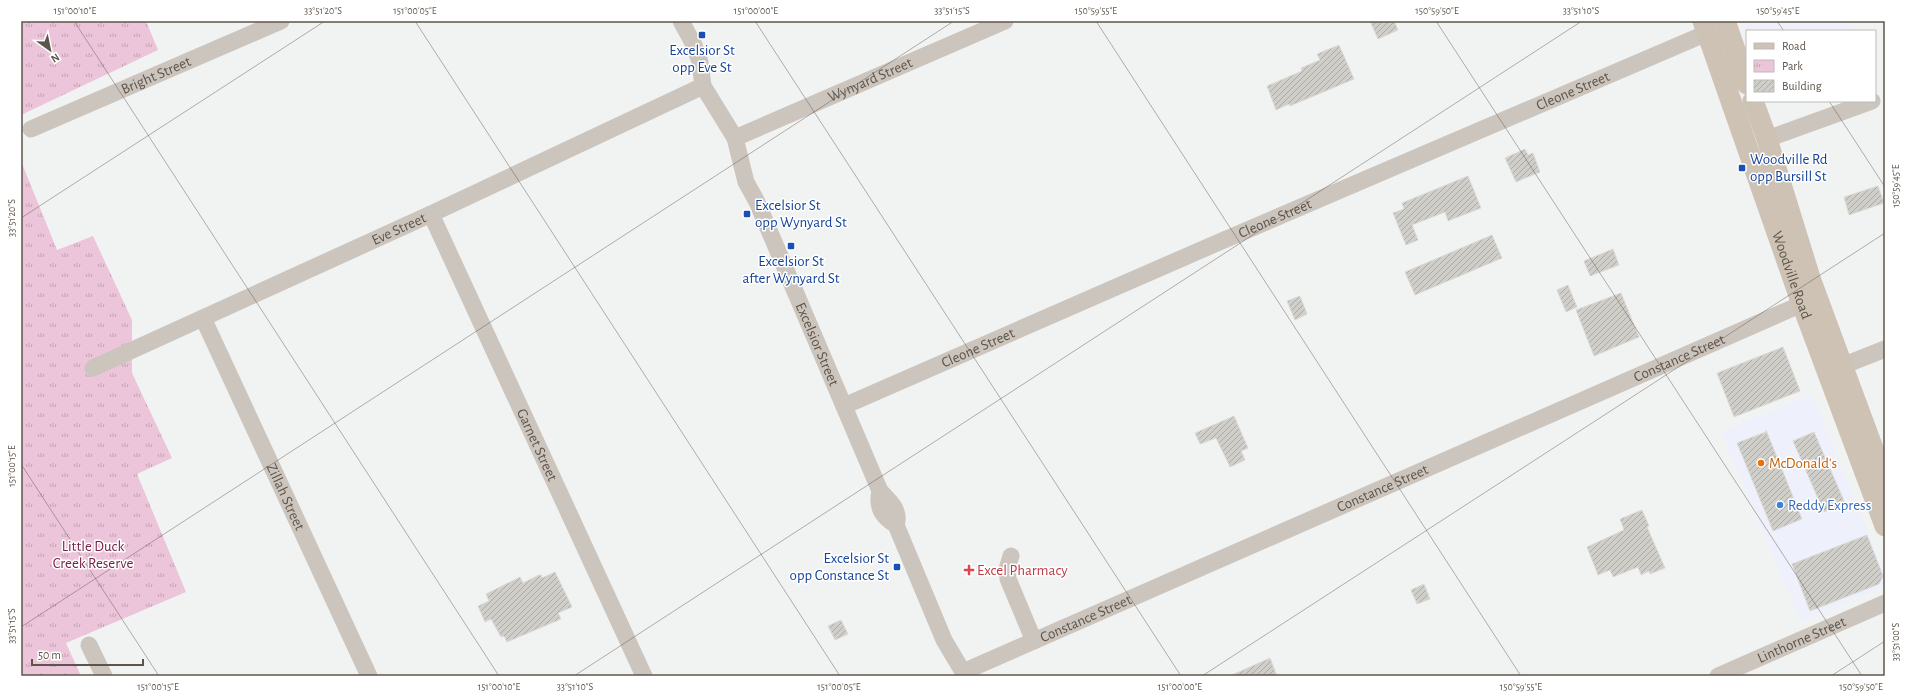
<svg xmlns="http://www.w3.org/2000/svg" width="1906" height="697" font-family="'Alegreya Sans',sans-serif">
<defs>
<pattern id="park-tufts" width="24" height="20" patternUnits="userSpaceOnUse"><rect width="24" height="20" fill="#ecc5da"/><path d="M3 7l-1-3M5 7V3M7 7l1-3M15 17l-1-3M17 17v-4M19 17l1-3" fill="none" stroke="#c2a3b3"/></pattern>
<pattern id="building-hatch" width="6" height="6" patternUnits="userSpaceOnUse"><rect width="6" height="6" fill="#d0cec9"/><path d="M-1 1l2-2M0 6l6-6M5 7l2-2" fill="none" stroke="#acaaa5"/></pattern>
</defs>
<rect width="100%" height="100%" fill="#f1f3f3"/>
<g fill="#eef1fb">
<polygon points="1744,21 1848,21 1852,31 1747,31"/>
<polygon points="1812,394 1885,575 1885,586 1801,622 1721,432"/>
</g>
<g fill="url(#park-tufts)">
<polygon points="21,21 146,21 158,50 21,115"/>
<polygon points="21,161 57,250 93,236 132,320 132,373 172,458 137,474 186,592 66,643 81,676 21,676"/>
</g>
<g fill="url(#building-hatch)" stroke="#dcdad6">
<polygon points="1370,21 1394,21 1398,30 1378,39"/>
<polygon points="1339,45 1354,79 1290,106 1289,104 1276,110 1267,86 1302,71 1301,68 1320,60 1317,54"/>
<polygon points="1525,149 1528,155 1533,153 1540,172 1516,182 1505,158"/>
<polygon points="1468,176 1481,208 1448,221 1445,212 1412,225 1418,240 1406,245 1393,213 1404,209 1402,203"/>
<polygon points="1878,186 1884,203 1849,215 1844,197"/>
<polygon points="1492,235 1502,258 1415,295 1405,272"/>
<polygon points="1613,249 1619,265 1590,276 1584,261"/>
<polygon points="1568,285 1577,307 1566,312 1557,290"/>
<polygon points="1621,293 1639,337 1594,356 1576,310"/>
<polygon points="1300,296 1307,314 1295,320 1287,301"/>
<polygon points="1783,347 1800,391 1734,417 1717,373"/>
<polygon points="1234,416 1248,448 1241,451 1245,460 1230,467 1216,438 1200,444 1195,433"/>
<polygon points="1766,430 1802,519 1773,531 1737,443 1766,432"/>
<polygon points="1814,432 1845,503 1824,512 1793,441"/>
<polygon points="1642,510 1649,526 1647,527 1665,568 1650,574 1649,571 1641,575 1638,567 1613,577 1610,570 1598,575 1587,547 1624,530 1620,519"/>
<polygon points="1867,535 1883,576 1879,584 1810,611 1792,564"/>
<polygon points="555,572 572,607 558,613 561,619 507,642 504,636 501,637 491,619 485,622 478,606 489,601 486,594 520,577 523,583 539,575 541,575 542,578"/>
<polygon points="1424,584 1430,599 1417,604 1411,590"/>
<polygon points="841,620 848,634 835,640 828,626"/>
<polygon points="1270,658 1277,676 1230,676"/>
</g>
<g fill="none" stroke-linecap="round" stroke-linejoin="round">
<g stroke="#ccc5be" stroke-width="17">
<path id="s1" d="M681 21 694 45 700 62 703 86 735 138 746 182 757 202 880 491C890 501 901 511 896 525"/>
<path id="s2" d="M31 129 281 21"/>
<path id="s3" d="M735 138 1005 21"/>
<polyline points="1767,139 1872,101"/>
<path id="s4" d="M431 214 644 676"/>
<path id="s5" d="M203 318 369 676"/>
<polyline points="1842,366 1885,349"/>
<path id="s6" d="M93 368 431 214 703 86"/>
<path id="s7" d="M844 406 1217 243 1707 33"/>
<path d="M880 491C876 508 883 517 896 525L944 640 963 672 964 676"/>
<polyline points="1011,556 1007,569 1008,579 1034,641"/>
<polyline points="89,645 104,676"/>
<path id="s8" d="M963 672 1802 304"/>
<path id="s9" d="M1718 676 1885 603"/>
</g>
<g stroke="#cdc2b4" stroke-width="21">
<path id="s10" d="M1703 21 1802 304 1885 526"/>
<polyline points="1725,21 1747,84"/>
<polyline points="1753,101 1767,139 1811,281 1885,481"/>
</g>
</g>
<path fill="none" stroke="#5d554b" stroke-width="1" stroke-opacity="0.45" d="M74 21 499 676M415 21 840 676M755 21 1181 676M1096 21 1521 676M1436 21 1862 676M1777 21 1784 31M1829 101 1885 187M21 218 325 21M21 464 159 676M21 627 954 21M574 676 1582 21M1202 676 1885 233M1831 676 1885 641"/>
<g fill="#1a4fb4" stroke="#fff" stroke-width="1.5">
<rect x="698" y="31" width="8" height="8" rx="2"/>
<rect x="1738" y="164" width="8" height="8" rx="2"/>
<rect x="743" y="210" width="8" height="8" rx="2"/>
<rect x="787" y="242" width="8" height="8" rx="2"/>
<rect x="893" y="563" width="8" height="8" rx="2"/>
</g>
<circle fill="#e8710a" stroke="#fff" stroke-width="1.5" cx="1761" cy="463" r="4"/>
<circle fill="#3f7fe0" stroke="#fff" stroke-width="1.5" cx="1780" cy="505" r="4"/>
<path fill="#e0444e" stroke="#fff" stroke-width="1.5" d="M967 564h4v4h4v4h-4v4h-4v-4h-4v-4h4z"/>
<g text-anchor="middle" stroke-width="3" stroke-linejoin="round" paint-order="stroke">
<g font-size="15" fill="#164399" stroke="#fff">
<text x="702" y="55">Excelsior St<tspan x="702" dy="17">opp Eve St</tspan></text>
<text x="1750" y="164" text-anchor="start">Woodville Rd<tspan x="1750" dy="17">opp Bursill St</tspan></text>
<text x="755" y="210" text-anchor="start">Excelsior St<tspan x="755" dy="17">opp Wynyard St</tspan></text>
<text x="791" y="266">Excelsior St<tspan x="791" dy="17">after Wynyard St</tspan></text>
<text x="889" y="563" text-anchor="end">Excelsior St<tspan x="889" dy="17">opp Constance St</tspan></text>
</g>
<g font-size="15" fill="#5d554b" stroke="#fff">
<text dy="5" stroke="none"><textPath href="#s2" startOffset="136">Bright Street</textPath></text>
<text dy="5" stroke="none"><textPath href="#s3" startOffset="147">Wynyard Street</textPath></text>
<text dy="5" stroke="none"><textPath href="#s7" startOffset="794">Cleone Street</textPath></text>
<text dy="5" stroke="none"><textPath href="#s7" startOffset="470">Cleone Street</textPath></text>
<text dy="5" stroke="none"><textPath href="#s6" startOffset="336">Eve Street</textPath></text>
<text dy="5" stroke="none"><textPath href="#s10" startOffset="269">Woodville Road</textPath></text>
<text dy="5" stroke="none"><textPath href="#s1" startOffset="353">Excelsior Street</textPath></text>
<text dy="5" stroke="none"><textPath href="#s7" startOffset="146">Cleone Street</textPath></text>
<text dy="5" stroke="none"><textPath href="#s8" startOffset="782">Constance Street</textPath></text>
<text dy="5" stroke="none"><textPath href="#s4" startOffset="254">Garnet Street</textPath></text>
<text dy="5" stroke="none"><textPath href="#s8" startOffset="458">Constance Street</textPath></text>
<text dy="5" stroke="none"><textPath href="#s5" startOffset="197">Zillah Street</textPath></text>
<text dy="5" stroke="none"><textPath href="#s8" startOffset="134">Constance Street</textPath></text>
<text dy="5" stroke="none"><textPath href="#s9" startOffset="91">Linthorne Street</textPath></text>
</g>
<g font-size="15" fill="#c56008" stroke="#fff" text-anchor="start">
<text x="1769" y="468">McDonald's</text>
</g>
<g font-size="15" fill="#366cbe" stroke="#fff" text-anchor="start">
<text x="1788" y="510">Reddy Express</text>
</g>
<g font-size="15" fill="#792147" stroke="#fff">
<text x="93" y="551">Little Duck<tspan x="93" dy="17">Creek Reserve</tspan></text>
</g>
<g font-size="15" fill="#be3a42" stroke="#fff" text-anchor="start">
<text x="977" y="575">Excel Pharmacy</text>
</g>
</g>
<rect width="1906" height="697" fill="none" stroke="#ffffff" stroke-width="44"/>
<rect x="1746" y="30" width="130" height="72" fill="#ffffff" stroke="#bebbb7"/>
<rect x="1754" y="43" width="20" height="6" fill="#cdc2b4" stroke="#bebbb7"/>
<text x="1782" y="50" font-size="12" fill="#5d554b">Road</text>
<rect x="1754" y="60" width="20" height="12" fill="url(#park-tufts)" stroke="#bebbb7"/>
<text x="1782" y="70" font-size="12" fill="#5d554b">Park</text>
<rect x="1754" y="80" width="20" height="12" fill="url(#building-hatch)" stroke="#bebbb7"/>
<text x="1782" y="90" font-size="12" fill="#5d554b">Building</text>
<g transform="translate(50 50) rotate(147)" stroke="#ffffff" stroke-width="3" paint-order="stroke">
<path d="M0-3L7 15L0 10L-7 15Z" fill="#5d554b"/>
<text y="-6" font-size="11" font-weight="bold" text-anchor="middle" fill="#5d554b">N</text>
</g>
<path d="M32 659v6h111v-6" fill="none" stroke="#5d554b" stroke-width="2"/>
<text x="38" y="659" font-size="12" fill="#5d554b" stroke="#ffffff" stroke-width="3" paint-order="stroke">50 m</text>
<rect x="22" y="22" width="1862" height="653" fill="none" stroke="#5d554b" stroke-width="1.5"/>
<g font-size="10" text-anchor="middle" fill="#5d554b">
<text x="75" y="14">151°00'10"E</text>
<text x="323" y="14">33°51'20"S</text>
<text x="415" y="14">151°00'05"E</text>
<text x="756" y="14">151°00'00"E</text>
<text x="952" y="14">33°51'15"S</text>
<text x="1096" y="14">150°59'55"E</text>
<text x="1437" y="14">150°59'50"E</text>
<text x="1581" y="14">33°51'10"S</text>
<text x="1778" y="14">150°59'45"E</text>
<text transform="translate(1895 186) rotate(-90)" y="4">150°59'45"E</text>
<text transform="translate(11 218) rotate(-90)" y="4">33°51'20"S</text>
<text transform="translate(11 466) rotate(-90)" y="4">151°00'15"E</text>
<text transform="translate(11 626) rotate(-90)" y="4">33°51'15"S</text>
<text transform="translate(1895 642) rotate(-90)" y="4">33°51'00"S</text>
<text x="158" y="690">151°00'15"E</text>
<text x="499" y="690">151°00'10"E</text>
<text x="575" y="690">33°51'10"S</text>
<text x="839" y="690">151°00'05"E</text>
<text x="1180" y="690">151°00'00"E</text>
<text x="1521" y="690">150°59'55"E</text>
<text x="1861" y="690">150°59'50"E</text>
</g>
</svg>
